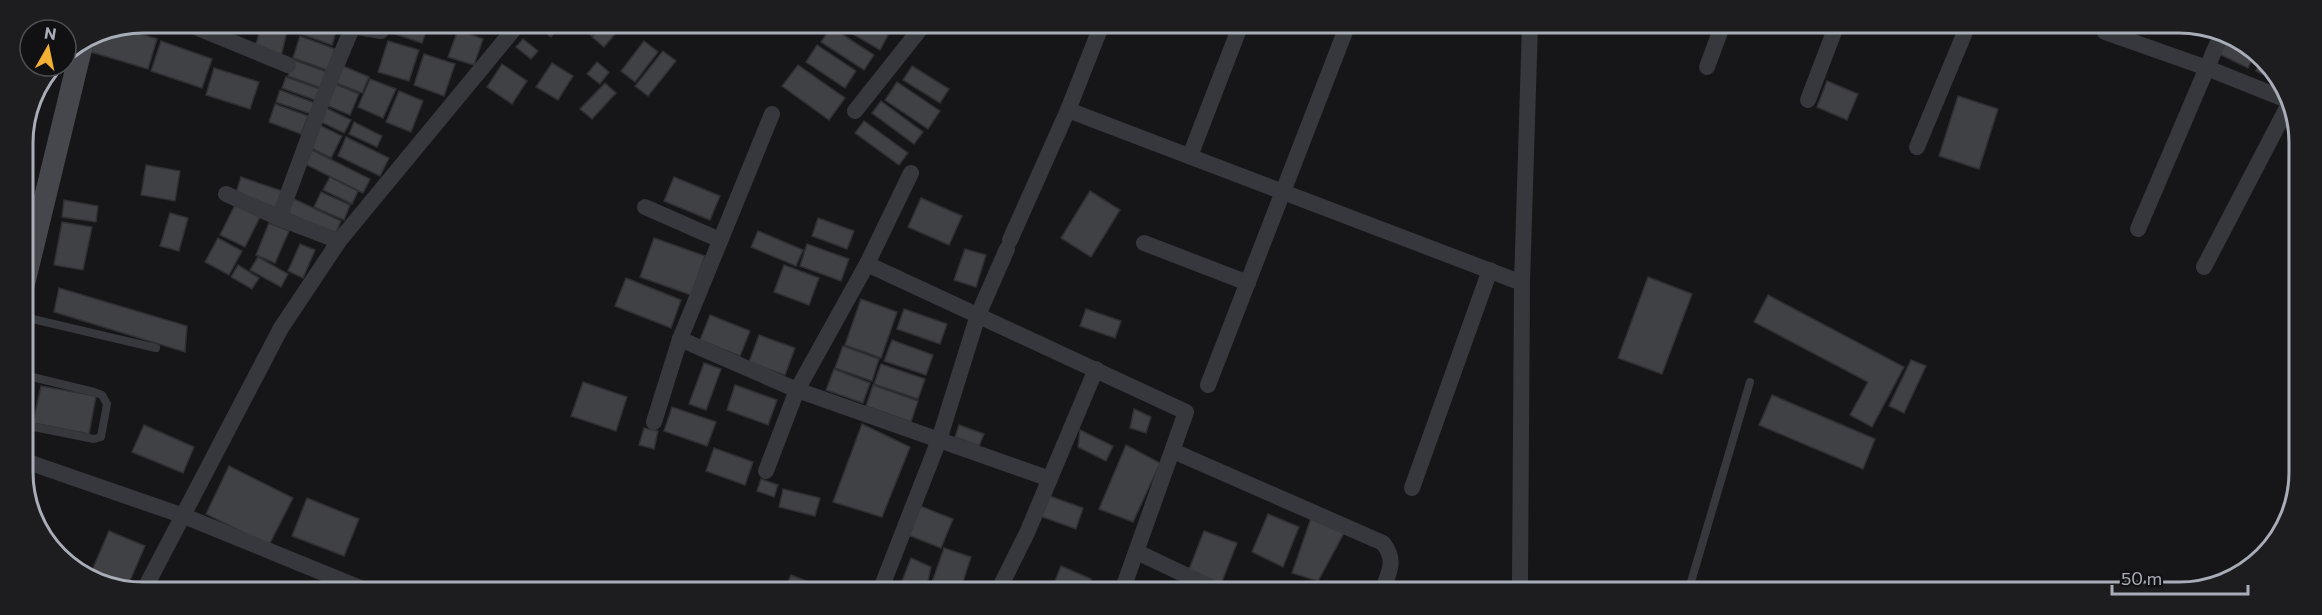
<svg xmlns="http://www.w3.org/2000/svg" width="2322" height="615" font-family="Commissioner,sans-serif">
<rect width="100%" height="100%" fill="#161618"/>
<g fill="#404145" stroke="#303034" stroke-width="1.5">
<polygon points="206,23 230,23 228,30"/>
<polygon points="305,23 311,23 336,32 332,45 301,34"/>
<polygon points="395,23 429,23 422,43 392,33"/>
<polygon points="535,23 558,23 560,25 551,37 534,24"/>
<polygon points="578,23 601,23 592,36 576,25"/>
<polygon points="841,23 869,23 888,35 880,50 839,26"/>
<polygon points="603,24 615,34 604,47 592,37"/>
<polygon points="261,25 287,32 281,56 255,49"/>
<polygon points="120,27 157,39 148,69 91,52 97,32"/>
<polygon points="831,27 874,55 864,70 821,42"/>
<polygon points="458,30 483,39 474,65 448,57"/>
<polygon points="300,36 335,49 327,70 293,58"/>
<polygon points="2227,37 2255,53 2248,68 2219,54"/>
<polygon points="523,39 538,51 531,59 516,47"/>
<polygon points="161,41 212,59 202,88 151,71"/>
<polygon points="388,41 419,50 409,81 378,72"/>
<polygon points="644,41 658,52 635,82 621,71"/>
<polygon points="817,45 856,71 845,88 806,62"/>
<polygon points="663,51 676,61 648,96 635,86"/>
<polygon points="424,54 455,64 444,96 414,85"/>
<polygon points="2262,57 2264,57 2276,80 2256,71"/>
<polygon points="294,60 327,72 321,88 288,76"/>
<polygon points="597,62 609,72 600,84 587,74"/>
<polygon points="552,63 573,76 558,100 536,87"/>
<polygon points="502,64 527,81 512,104 487,87"/>
<polygon points="798,65 845,98 829,120 782,86"/>
<polygon points="343,66 369,77 362,93 336,83"/>
<polygon points="912,66 949,89 940,103 903,80"/>
<polygon points="214,68 259,82 250,109 206,95"/>
<polygon points="286,77 320,89 315,100 282,88"/>
<polygon points="370,79 396,89 383,118 358,107"/>
<polygon points="1827,81 1858,94 1847,120 1817,107"/>
<polygon points="897,82 940,111 928,129 885,100"/>
<polygon points="333,83 359,94 350,115 324,104"/>
<polygon points="605,83 616,93 592,119 580,109"/>
<polygon points="280,90 315,103 311,114 276,102"/>
<polygon points="399,91 423,101 411,132 386,122"/>
<polygon points="1958,96 1998,109 1979,169 1939,156"/>
<polygon points="881,101 923,132 914,144 872,113"/>
<polygon points="275,104 308,116 301,134 269,122"/>
<polygon points="324,107 351,120 344,133 317,120"/>
<polygon points="864,121 908,153 899,165 855,133"/>
<polygon points="354,122 382,136 377,147 349,134"/>
<polygon points="317,124 342,136 331,158 307,146"/>
<polygon points="346,137 389,158 380,176 338,156"/>
<polygon points="312,150 370,179 363,193 305,164"/>
<polygon points="146,165 180,171 175,201 141,195"/>
<polygon points="241,177 285,192 279,209 236,193"/>
<polygon points="330,177 358,191 352,204 323,190"/>
<polygon points="674,177 720,196 710,220 664,201"/>
<polygon points="1090,191 1120,210 1091,257 1061,238"/>
<polygon points="321,192 350,205 344,220 314,207"/>
<polygon points="921,198 962,216 949,245 908,227"/>
<polygon points="294,199 341,221 335,235 288,213"/>
<polygon points="64,200 98,206 96,222 62,217"/>
<polygon points="236,203 261,215 245,247 220,235"/>
<polygon points="170,213 188,218 179,251 160,246"/>
<polygon points="818,218 854,231 847,249 812,236"/>
<polygon points="62,222 92,227 83,270 54,265"/>
<polygon points="269,223 289,231 275,263 256,255"/>
<polygon points="758,231 803,250 796,266 751,247"/>
<polygon points="218,238 242,251 229,275 205,262"/>
<polygon points="654,238 705,256 691,295 640,277"/>
<polygon points="300,244 315,250 303,278 288,271"/>
<polygon points="807,244 849,259 841,281 800,266"/>
<polygon points="965,249 986,255 976,287 954,280"/>
<polygon points="258,257 288,274 281,287 250,270"/>
<polygon points="238,265 259,278 252,289 231,277"/>
<polygon points="784,265 819,278 809,305 774,292"/>
<polygon points="1648,277 1692,294 1662,374 1618,358"/>
<polygon points="626,278 681,300 671,328 615,306"/>
<polygon points="59,288 187,326 185,352 54,312"/>
<polygon points="1768,295 1904,367 1872,427 1850,415 1868,382 1754,322"/>
<polygon points="861,299 897,312 881,358 845,345"/>
<polygon points="904,309 947,324 940,344 897,329"/>
<polygon points="1086,309 1121,321 1115,338 1080,326"/>
<polygon points="710,315 750,331 740,356 700,340"/>
<polygon points="759,335 795,348 785,375 749,362"/>
<polygon points="892,340 933,355 926,375 884,361"/>
<polygon points="843,346 879,359 872,381 835,368"/>
<polygon points="1911,360 1926,366 1904,413 1889,406"/>
<polygon points="704,363 721,369 706,410 689,404"/>
<polygon points="881,364 925,379 918,399 874,384"/>
<polygon points="834,369 870,383 863,403 826,390"/>
<polygon points="583,382 627,397 616,431 571,416"/>
<polygon points="735,385 777,400 768,425 727,410"/>
<polygon points="873,385 918,401 911,422 866,406"/>
<polygon points="41,386 96,396 89,434 33,423"/>
<polygon points="1772,395 1875,439 1863,469 1759,425"/>
<polygon points="672,407 716,422 707,446 664,431"/>
<polygon points="1134,409 1151,417 1146,433 1130,428"/>
<polygon points="862,424 910,447 882,517 833,502"/>
<polygon points="144,425 194,447 183,473 132,452"/>
<polygon points="959,425 984,434 979,446 955,437"/>
<polygon points="644,428 658,431 654,449 639,445"/>
<polygon points="1080,430 1113,446 1106,461 1078,447"/>
<polygon points="1126,445 1160,463 1133,522 1099,509"/>
<polygon points="714,448 753,462 745,485 706,471"/>
<polygon points="229,466 293,498 269,545 206,514"/>
<polygon points="761,479 778,485 774,497 757,491"/>
<polygon points="783,489 820,498 815,516 779,507"/>
<polygon points="1044,494 1083,508 1076,529 1037,515"/>
<polygon points="307,498 359,519 344,556 292,536"/>
<polygon points="920,506 953,519 941,548 908,535"/>
<polygon points="1268,514 1299,527 1283,567 1252,552"/>
<polygon points="1311,518 1344,533 1318,581 1292,573"/>
<polygon points="109,531 145,546 126,590 119,590 90,575"/>
<polygon points="1204,531 1237,543 1221,584 1188,572"/>
<polygon points="944,548 971,557 960,591 929,591"/>
<polygon points="911,558 931,567 926,591 898,591"/>
<polygon points="1061,566 1091,579 1086,591 1051,591"/>
<polygon points="791,575 831,591 784,591"/>
<polygon points="1325,581 1352,591 1321,591"/>
</g>
<g fill="none" stroke-linecap="round" stroke-linejoin="round">
<g stroke="#37383d" stroke-width="8">
<polyline points="24,317 156,348"/>
<polyline points="24,375 94,392 102,395 107,404 101,437 94,439 24,425"/>
<polyline points="1688,592 1750,382"/>
</g>
<g stroke="#37383d" stroke-width="16">
<polyline points="186,23 288,65"/>
<polyline points="2105,32 2207,68 2287,100"/>
<polyline points="1707,67 1723,24"/>
<polyline points="1808,100 1837,24"/>
<polyline points="1068,110 1522,283"/>
<polyline points="855,111 925,23"/>
<polyline points="1917,147 1968,25"/>
<polyline points="1190,156 1241,24"/>
<polyline points="226,194 279,218"/>
<polyline points="645,207 720,240"/>
<polyline points="2138,229 2221,35"/>
<polyline points="1010,240 1068,110 1102,24"/>
<polyline points="339,241 279,218 328,85 353,26 381,31 384,23"/>
<polyline points="1144,243 1248,283"/>
<polyline points="867,264 911,173"/>
<polyline points="2204,267 2289,104"/>
<polyline points="680,339 797,390 1050,479"/>
<polyline points="1208,385 1348,24"/>
<polyline points="654,422 680,339 772,114"/>
<path d="M1173 451 1383 543C1397 561 1389 572 1382 591"/>
<polyline points="25,461 184,516 365,590"/>
<polyline points="766,471 797,390 867,264 1186,412 1122,591"/>
<polyline points="1412,488 1490,270"/>
<polyline points="1137,552 1219,591"/>
<polyline points="1520,582 1522,283 1530,24"/>
<polyline points="144,590 281,328 339,241 519,23"/>
<polyline points="880,591 939,440 978,315 1007,249"/>
<polyline points="998,591 1027,533 1096,369"/>
</g>
<polyline stroke="#45474d" stroke-width="22" points="24,284 83,41"/>
</g>
<path d="M0 0H2322V615H0ZM143 33H2179A110 110 0 0 1 2289 143V472A110 110 0 0 1 2179 582H143A110 110 0 0 1 33 472V143A110 110 0 0 1 143 33Z" fill="#1d1d20" fill-rule="evenodd"/>
<path fill="none" stroke="#a8adb8" stroke-width="3" d="M143 33H2179A110 110 0 0 1 2289 143V472A110 110 0 0 1 2179 582H143A110 110 0 0 1 33 472V143A110 110 0 0 1 143 33Z"/>
<g transform="translate(48 48) rotate(9)"><circle r="28" fill="#111113" stroke="#4d4f55" stroke-width="1.5"/>
<path d="M0-4.5L10 22L0 15L-10 22Z" fill="#f2b134"/>
<text y="-9" font-size="16" font-weight="bold" text-anchor="middle" fill="#a8adb8">N</text>
</g>
<path d="M2112 585v9h136v-9" fill="none" stroke="#a8adb8" stroke-width="3"/>
<text x="2121" y="585" font-size="18" fill="#a8adb8" stroke="#111113" stroke-width="4.5" paint-order="stroke">50 m</text>
</svg>
